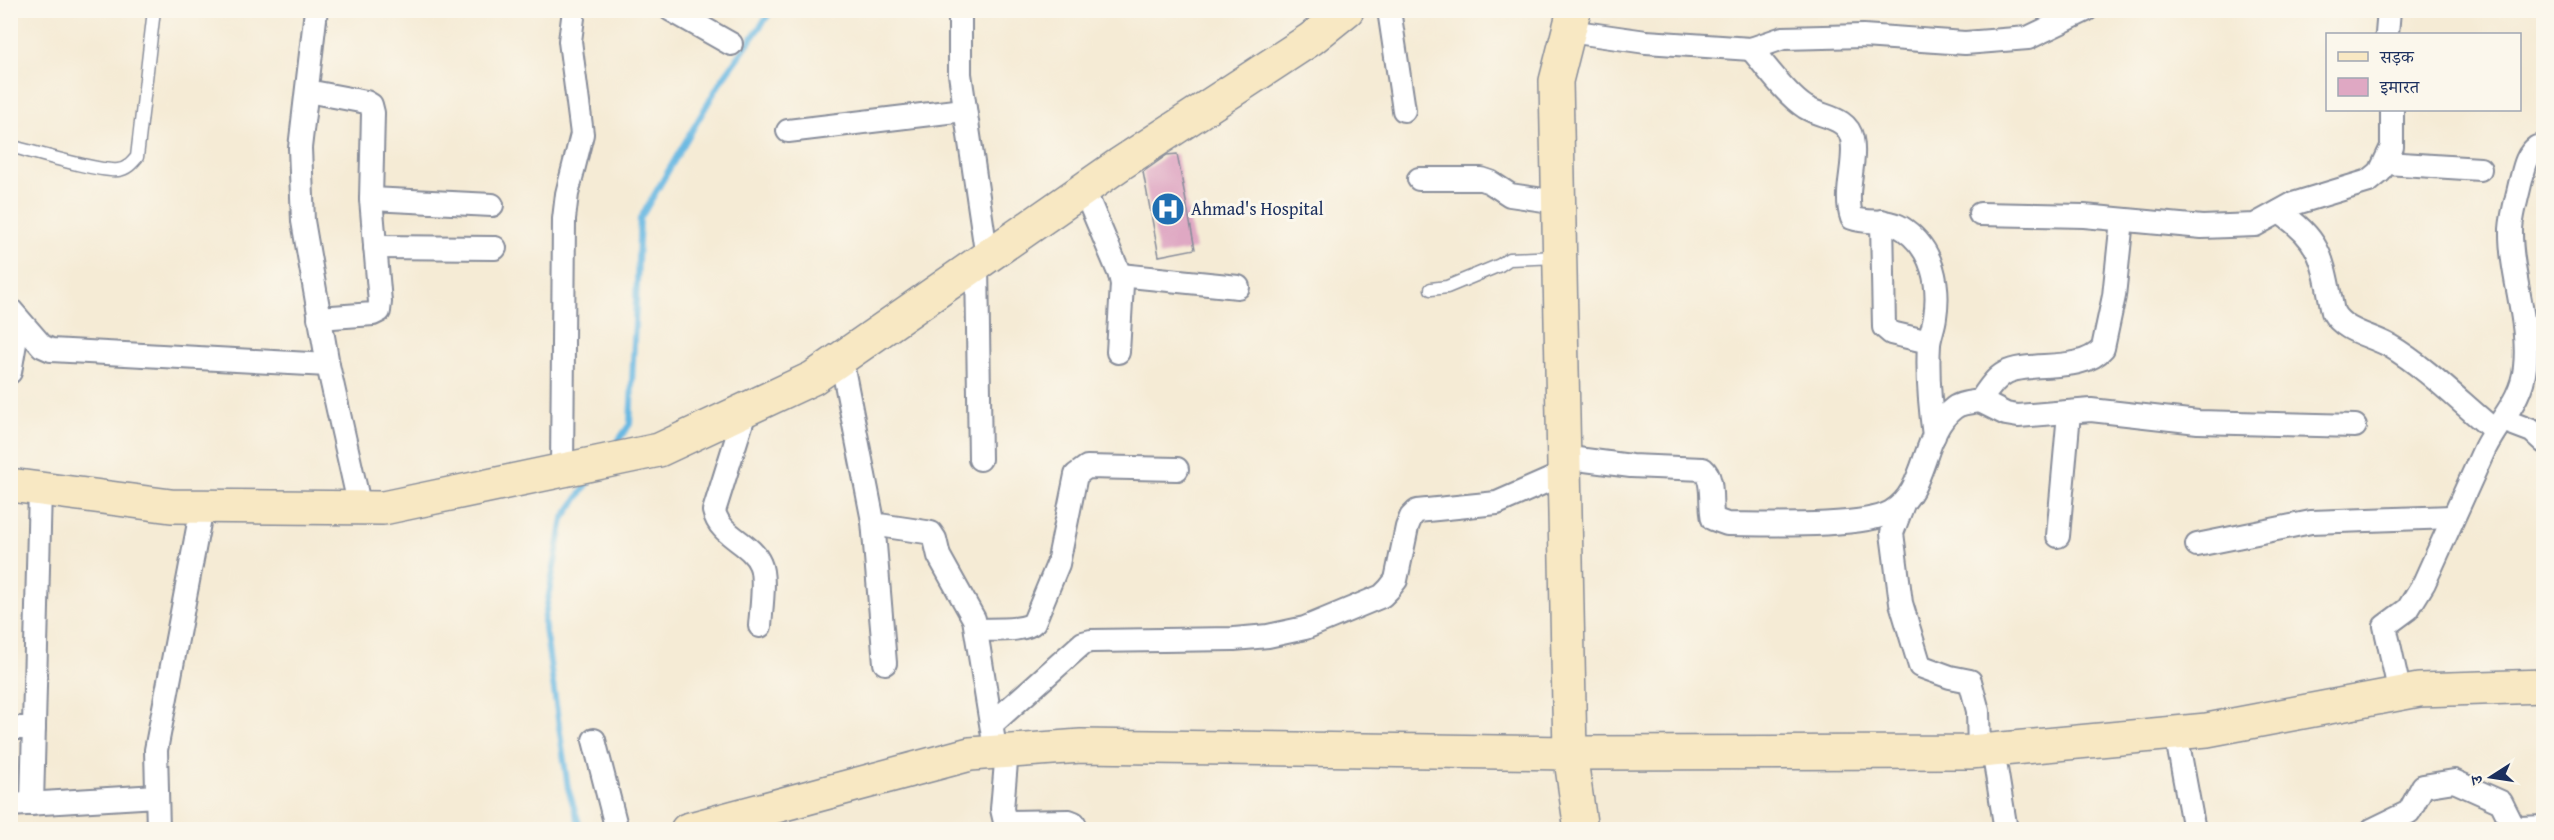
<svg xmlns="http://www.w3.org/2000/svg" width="2554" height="840" font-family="'Gentium Book Plus','Noto Serif Devanagari',serif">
<rect width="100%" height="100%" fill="#fbf7ec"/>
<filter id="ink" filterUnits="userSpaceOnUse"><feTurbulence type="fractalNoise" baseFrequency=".0167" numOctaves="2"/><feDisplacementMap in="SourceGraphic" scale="12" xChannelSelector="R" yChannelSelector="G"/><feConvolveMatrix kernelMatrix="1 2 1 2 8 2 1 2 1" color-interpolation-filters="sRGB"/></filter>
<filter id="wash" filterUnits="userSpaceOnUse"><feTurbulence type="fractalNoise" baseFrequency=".008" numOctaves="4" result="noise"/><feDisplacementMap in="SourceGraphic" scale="24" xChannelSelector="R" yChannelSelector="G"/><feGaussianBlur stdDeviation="1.35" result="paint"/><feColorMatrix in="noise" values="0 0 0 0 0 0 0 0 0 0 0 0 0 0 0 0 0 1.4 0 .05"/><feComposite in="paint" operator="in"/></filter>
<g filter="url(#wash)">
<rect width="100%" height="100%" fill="#f5ebd5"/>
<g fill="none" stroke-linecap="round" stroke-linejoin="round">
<g stroke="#67b8e2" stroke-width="6">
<polyline points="613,448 630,424 640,219 721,81 772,10"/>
<polyline points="581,830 568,788 544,621 563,519 593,476"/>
</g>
</g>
<g id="blocks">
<polygon fill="#dfa8c3" points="1177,154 1195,249 1159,256 1143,172 1167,155"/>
</g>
</g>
<g filter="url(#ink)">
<use href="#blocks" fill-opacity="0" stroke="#888d9a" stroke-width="1.5"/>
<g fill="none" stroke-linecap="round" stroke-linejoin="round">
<defs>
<g id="lane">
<path d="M10 146C33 152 98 172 118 170 127 169 132 163 137 157L154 10"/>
<polyline points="1431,289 1447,287 1500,265 1509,259 1558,257"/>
</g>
<g id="street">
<polyline points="316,10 300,148 303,221 328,365 360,508"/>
<polyline points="671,10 731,44"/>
<polyline points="960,10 960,74 987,258"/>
<polyline points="1389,10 1404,110"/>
<polyline points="1569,31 1646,42 1751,49 1783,38 1863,36 1965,43 2028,38 2086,10"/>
<polyline points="2387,34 2389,10"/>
<path d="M1751 49C1765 65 1787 96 1805 107 1822 118 1847 116 1852 139 1857 162 1843 193 1852 218 1870 225 1888 217 1905 230 1933 250 1940 285 1935 317 1934 326 1930 335 1929 344 1927 375 1930 406 1934 436"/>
<polyline points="307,91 366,102 371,105 373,113 371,199 380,302 379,311 373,314 319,318"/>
<polyline points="788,131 964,110"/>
<polyline points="2386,163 2480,169"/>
<polyline points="1419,179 1481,179 1490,182 1510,195 1558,202"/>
<polyline points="1084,190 1120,275 1122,284 1118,352"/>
<polyline points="371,199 492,205"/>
<path d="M2279 212C2323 240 2323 263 2333 312 2344 332 2371 335 2390 346 2427 368 2461 403 2494 430"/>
<polyline points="1980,214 2084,216 2202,227 2255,225 2293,204 2369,181 2380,172 2392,147 2392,110"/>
<polyline points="1882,221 1884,327 1891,333 1929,342"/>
<polyline points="375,247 495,248"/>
<polyline points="977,265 980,459"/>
<polyline points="1120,275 1238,287"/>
<polyline points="10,309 42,346 51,350 328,365"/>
<polyline points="841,358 873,521 879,525 926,532 931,533 935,539 939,556 974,619 993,736"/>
<polyline points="10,372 19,320"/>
<polyline points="1980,401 2006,414 2018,416 2091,410 2198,422 2355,426"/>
<path d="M746 409 714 511C720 537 751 542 760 564 766 577 761 610 760 626"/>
<polyline points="2503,420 2532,431 2544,442"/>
<path d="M1562 457 1631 466 1703 469C1715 479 1709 504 1713 519L1727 524C1762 524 1863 528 1891 512 1928 491 1921 433 1954 408 1960 403 1973 402 1980 401 1987 391 1994 379 2005 373 2028 360 2082 374 2103 348L2114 296 2122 220"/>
<polyline points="562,470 564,219 567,194 582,134 570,41 574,10"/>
<polyline points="1903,504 1892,533 1901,603 1920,666 1950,677 1970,681 1978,711 1979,751"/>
<polyline points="873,521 885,663"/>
<polyline points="2058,536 2069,413"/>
<polyline points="2197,545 2311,522 2452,517"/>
<path d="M976 630C991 629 1025 632 1034 622L1058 564 1076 475 1087 467 1177 469"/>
<path d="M2400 694 2385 626 2408 609 2424 583 2485 448C2499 420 2522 400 2525 367 2530 321 2510 275 2511 229 2512 214 2517 198 2520 184 2524 170 2525 156 2537 147L2544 148"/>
<polyline points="992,724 1083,643 1091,641 1234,639 1268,636 1305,628 1382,596 1389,589 1396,580 1407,527 1411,517 1417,511 1497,503 1563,474"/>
<polyline points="10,728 34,728"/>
<polyline points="2176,733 2194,830"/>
<polyline points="594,740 617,830"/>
<polyline points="1993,750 2006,830"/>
<polyline points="1007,751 1002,809 1005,822 1069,821 1074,823 1077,830"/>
<polyline points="32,804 40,489"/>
<polyline points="10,805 157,796"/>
<polyline points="158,830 156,750 202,507"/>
<polyline points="2372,830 2409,812 2423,786 2454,781 2501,802 2512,824 2519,828 2544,827"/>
</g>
<g id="secondary">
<polyline points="1574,10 1556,81 1570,753 1581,830"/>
<polyline points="10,485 171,506 383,508 659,450 813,378 1120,164 1311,39 1347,10"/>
<polyline points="687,830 970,754 1081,746 1570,753 1970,752 2207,730 2419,690 2544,686"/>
</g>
</defs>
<use href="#lane" stroke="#888d9a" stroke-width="15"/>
<use href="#street" stroke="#888d9a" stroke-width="26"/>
<use href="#secondary" stroke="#888d9a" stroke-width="36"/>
<use href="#lane" stroke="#fff" stroke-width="12"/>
<use href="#street" stroke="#fff" stroke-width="22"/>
<use href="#secondary" stroke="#f8e8c3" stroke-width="33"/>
</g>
</g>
<defs>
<symbol id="hospital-disc" viewBox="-11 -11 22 22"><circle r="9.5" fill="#1f6fb2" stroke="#fbf7ec"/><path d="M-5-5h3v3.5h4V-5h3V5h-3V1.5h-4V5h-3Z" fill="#fff"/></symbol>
</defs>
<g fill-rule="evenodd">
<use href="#hospital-disc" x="1149" y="190" width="38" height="38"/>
</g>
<g text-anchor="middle" stroke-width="6" stroke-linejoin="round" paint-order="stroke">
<g font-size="18" fill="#1b2f5e" stroke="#fbf7ec" text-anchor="start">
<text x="1191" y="215">Ahmad's Hospital</text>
</g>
</g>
<rect width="2554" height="840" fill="none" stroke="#fbf7ec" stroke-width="36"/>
<rect x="2326" y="33" width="195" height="78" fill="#fbf7ec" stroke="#a1a7b3" stroke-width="1.5"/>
<rect x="2338" y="52" width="30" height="9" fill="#f8e8c3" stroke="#a1a7b3" stroke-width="1.5"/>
<text x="2380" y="63" font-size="18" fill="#1b2f5e">सड़क</text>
<rect x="2338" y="78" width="30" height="18" fill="#dfa8c3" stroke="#a1a7b3" stroke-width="1.5"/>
<text x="2380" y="93" font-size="18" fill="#1b2f5e">इमारत</text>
<g transform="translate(2491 777) rotate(258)" stroke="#fbf7ec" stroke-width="4.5" paint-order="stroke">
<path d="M0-4.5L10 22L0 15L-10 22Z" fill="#1b2f5e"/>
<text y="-9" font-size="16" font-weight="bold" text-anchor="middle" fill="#1b2f5e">उ</text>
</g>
</svg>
